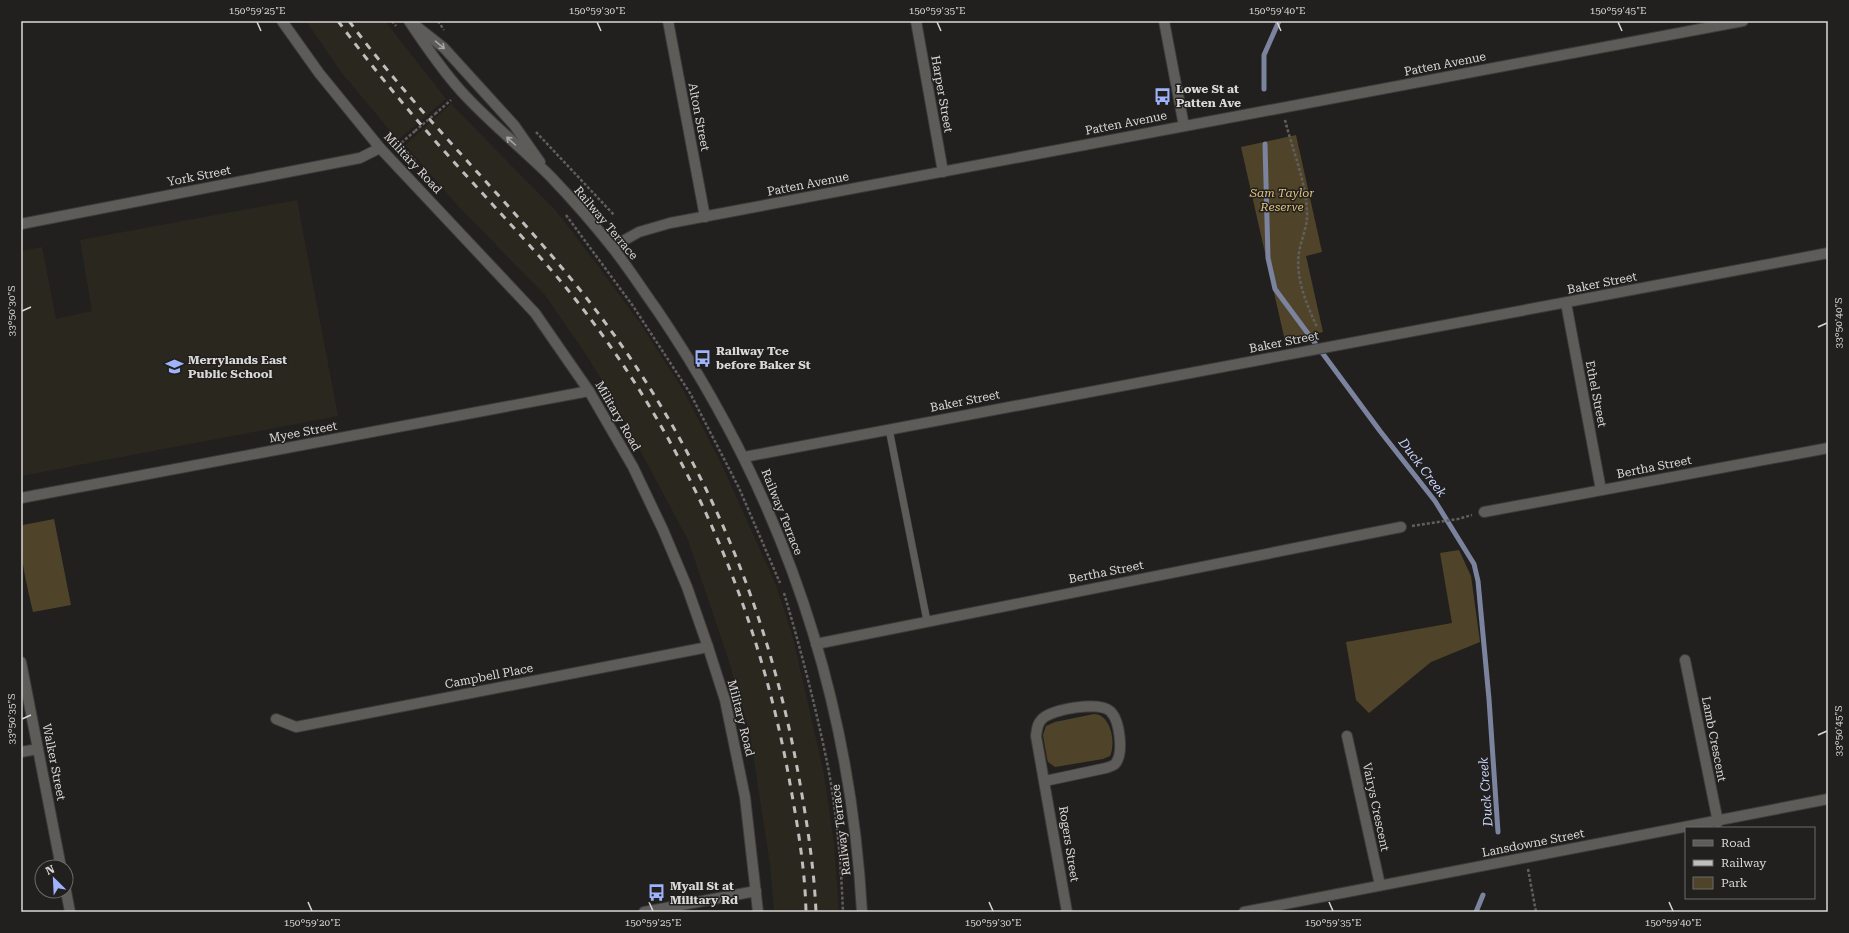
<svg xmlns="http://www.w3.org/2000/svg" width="1849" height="933" font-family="'Roboto Serif',serif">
<rect width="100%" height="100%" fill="#21201e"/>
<g fill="#2a271f">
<polygon points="306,21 385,21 446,99 398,140 342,73"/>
<polygon points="451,104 557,212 598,266 640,323 683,390 720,461 776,585 793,638 824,774 834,844 839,912 774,912 770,864 750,734 728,658 688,540 609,392 587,356 545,295 460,208 405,145"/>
<polygon points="297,200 338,416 21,476 21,251 42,247 56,319 92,311 80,240"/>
</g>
<g fill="#4f442a">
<polygon points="1296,135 1322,252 1306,256 1323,332 1285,341 1241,147"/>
<path d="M54 519 71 605 33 612C29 595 15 539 23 525Z"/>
<polygon points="1459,550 1471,576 1480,642 1431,662 1369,713 1356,700 1346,642 1452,623 1440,553"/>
<path d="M1094 714C1111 714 1116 744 1110 756L1103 759 1055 767 1048 762 1047 758 1043 735 1046 726 1055 722Z"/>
</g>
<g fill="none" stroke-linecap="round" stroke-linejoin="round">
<g stroke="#7b839e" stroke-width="5">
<polyline points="1264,89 1264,55 1279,21"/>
<polyline points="1265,144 1268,258 1275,289 1380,431 1435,501 1474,564 1478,581 1489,699 1498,832"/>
<polyline points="1476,912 1483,895"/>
</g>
<defs>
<polyline id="service" points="889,429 927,621"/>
<g id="minor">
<polyline points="282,21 319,73 380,148 535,313 589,391 633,467 663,530 687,587 708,647 725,700 745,797 758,912"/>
<polyline points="668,21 705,217"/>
<polyline points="916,21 943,172"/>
<polyline points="1164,21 1184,126"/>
<polyline points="21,224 360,158 380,148"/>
<polyline points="612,247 639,232 670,223 1743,21"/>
<polyline points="1566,303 1601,490"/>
<polyline points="744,457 1828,253"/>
<polyline points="21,498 589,391"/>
<polyline points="1484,512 1828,448"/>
<polyline points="816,644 1401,527"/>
<polyline points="1685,660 1718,822"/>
<polyline points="21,662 61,867"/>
<polyline points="276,719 296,727 708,647"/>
<polyline points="1347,736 1380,885"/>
<polyline points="21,752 38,749"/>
<path d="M1045 781 1106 768C1109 767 1113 766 1115 764 1124 754 1120 720 1110 711 1098 701 1053 709 1042 719 1037 724 1037 729 1036 736L1067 912"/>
<polyline points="66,891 70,912"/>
<polyline points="644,912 756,891"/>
<polyline points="1244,912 1828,799"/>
</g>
<g id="secondary">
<path d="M409 21C425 45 442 70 461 91 489 122 522 148 551 177 572 199 593 223 612 247 628 267 642 289 657 310 780 491 850 693 862 912"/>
<polyline points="416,26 444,48 514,125 540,162"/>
</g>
</defs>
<use href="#service" stroke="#3c3b39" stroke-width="8"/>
<use href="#minor" stroke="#3c3b39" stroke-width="12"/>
<use href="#secondary" stroke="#3c3b39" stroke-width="12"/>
<g stroke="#605f5d" stroke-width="2.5" stroke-dasharray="3 2" stroke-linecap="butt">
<polyline points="392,21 396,26"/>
<polyline points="438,21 444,30"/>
<polyline points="435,114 451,100"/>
<path d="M1285 120C1292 148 1306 182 1307 212 1308 226 1301 239 1299 253 1295 278 1307 305 1317 327"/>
<polyline points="415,131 400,144 416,162"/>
<polyline points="536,132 614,215"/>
<polyline points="566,215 633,306 690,393 739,488 780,583"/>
<polyline points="1412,526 1458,519 1472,515"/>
<path d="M784 593C801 650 816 708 828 767 837 814 841 864 843 912"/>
<polyline points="1528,869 1536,912"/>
</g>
<use href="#service" stroke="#5d5c59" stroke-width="7"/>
<use href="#minor" stroke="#5d5c59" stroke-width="10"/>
<use href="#secondary" stroke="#5d5c59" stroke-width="10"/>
<g stroke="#bfbebc" stroke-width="3" stroke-dasharray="7 7" stroke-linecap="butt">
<path d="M338 21C380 78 426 132 474 184 511 225 549 265 583 309 689 447 758 608 789 778 797 822 805 867 806 912"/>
<path d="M349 21C422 120 513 204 588 300 698 441 768 603 799 778 807 822 814 867 816 912"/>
</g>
<polyline stroke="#605f5d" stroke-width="2.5" stroke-dasharray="3 2" stroke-linecap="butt" points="415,131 435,114"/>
</g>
<defs><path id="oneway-shaft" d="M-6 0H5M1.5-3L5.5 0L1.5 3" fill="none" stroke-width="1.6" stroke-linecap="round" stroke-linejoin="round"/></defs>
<g stroke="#a7a6a4">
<use href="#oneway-shaft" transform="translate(440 45) rotate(40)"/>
<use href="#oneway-shaft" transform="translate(511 141) rotate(-138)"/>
</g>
<path fill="none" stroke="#d9d8d6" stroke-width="1.5" d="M257 22 261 31M597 22 601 31M937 22 941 31M1277 22 1281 31M1618 22 1622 31M22 311 31 307M1818 327 1827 323M22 719 31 715M1818 735 1827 731M308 902 312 911M649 902 653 911M989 902 993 911M1329 902 1333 911M1669 902 1673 911"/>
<defs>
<symbol id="bus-bare" viewBox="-9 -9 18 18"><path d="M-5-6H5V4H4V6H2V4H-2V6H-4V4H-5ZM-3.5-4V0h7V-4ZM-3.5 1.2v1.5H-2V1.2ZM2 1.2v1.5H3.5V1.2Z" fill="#9fb3fd" stroke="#21201e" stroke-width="2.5" paint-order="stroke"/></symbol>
<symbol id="school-bare" viewBox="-9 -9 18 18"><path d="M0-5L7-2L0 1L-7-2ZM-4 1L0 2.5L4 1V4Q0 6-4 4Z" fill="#9fb3fd" stroke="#21201e" stroke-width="2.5" paint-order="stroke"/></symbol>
</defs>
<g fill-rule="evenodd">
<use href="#bus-bare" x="1150" y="84" width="25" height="25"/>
<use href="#bus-bare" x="690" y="346" width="25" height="25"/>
<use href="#school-bare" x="162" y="354" width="25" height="25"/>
<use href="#bus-bare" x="644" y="880" width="25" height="25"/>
</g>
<g text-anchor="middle" stroke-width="3" stroke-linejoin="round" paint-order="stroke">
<g font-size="12" fill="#d9d8d6" stroke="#21201e">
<text transform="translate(1445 64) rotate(-11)" y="4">Patten Avenue</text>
<text transform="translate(942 94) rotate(80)" y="4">Harper Street</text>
<text transform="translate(699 117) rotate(79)" y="4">Alton Street</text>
<text transform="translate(1126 123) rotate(-11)" y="4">Patten Avenue</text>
<text transform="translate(413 163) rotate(47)" y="4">Military Road</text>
<text transform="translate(199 176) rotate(-11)" y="4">York Street</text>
<text transform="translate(808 184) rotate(-11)" y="4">Patten Avenue</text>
<text transform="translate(606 223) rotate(50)" y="4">Railway Terrace</text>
<text transform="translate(1602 283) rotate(-11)" y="4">Baker Street</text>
<text transform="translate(1284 342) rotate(-11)" y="4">Baker Street</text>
<text transform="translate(1596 394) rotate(79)" y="4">Ethel Street</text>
<text transform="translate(965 401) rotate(-11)" y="4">Baker Street</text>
<text transform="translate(618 416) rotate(60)" y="4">Military Road</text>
<text transform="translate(303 432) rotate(-11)" y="4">Myee Street</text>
<text transform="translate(1654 467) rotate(-11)" y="4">Bertha Street</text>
<text transform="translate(782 512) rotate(68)" y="4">Railway Terrace</text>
<text transform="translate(1106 572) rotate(-11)" y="4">Bertha Street</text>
<text transform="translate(489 676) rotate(-11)" y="4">Campbell Place</text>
<text transform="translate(741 718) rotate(76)" y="4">Military Road</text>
<text transform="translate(1714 739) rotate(79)" y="4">Lamb Crescent</text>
<text transform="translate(54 762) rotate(79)" y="4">Walker Street</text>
<text transform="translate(1376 807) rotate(78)" y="4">Vairys Crescent</text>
<text transform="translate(841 830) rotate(-97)" y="4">Railway Terrace</text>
<text transform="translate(1533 843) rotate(-11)" y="4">Lansdowne Street</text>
<text transform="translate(1069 844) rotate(81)" y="4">Rogers Street</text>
</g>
<g font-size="12" font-weight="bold" fill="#d9d8d6" stroke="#21201e" text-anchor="start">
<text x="1176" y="93">Lowe St at<tspan x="1176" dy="14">Patten Ave</tspan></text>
<text x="716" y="355">Railway Tce<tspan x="716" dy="14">before Baker St</tspan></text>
<text x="188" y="364">Merrylands East<tspan x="188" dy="14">Public School</tspan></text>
<text x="670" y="890">Myall St at<tspan x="670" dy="14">Military Rd</tspan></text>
</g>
<g font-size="12" font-style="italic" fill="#dfc27b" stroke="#21201e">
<text x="1282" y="197">Sam Taylor<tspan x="1282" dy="14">Reserve</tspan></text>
</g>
<g font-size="13" font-style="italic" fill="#c9d5fd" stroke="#21201e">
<text transform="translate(1423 467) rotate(53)" y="5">Duck Creek</text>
<text transform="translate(1485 792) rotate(-94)" y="5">Duck Creek</text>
</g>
</g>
<rect width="1849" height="933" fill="none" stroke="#21201e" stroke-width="44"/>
<rect x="1685" y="827" width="130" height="72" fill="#21201e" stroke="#6b6a68"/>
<rect x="1693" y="840" width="20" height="6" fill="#5d5c59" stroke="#6b6a68"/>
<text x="1721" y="847" font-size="12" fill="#d9d8d6">Road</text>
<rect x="1693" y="860" width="20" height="6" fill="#bfbebc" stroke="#6b6a68"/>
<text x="1721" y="867" font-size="12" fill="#d9d8d6">Railway</text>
<rect x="1693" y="877" width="20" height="12" fill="#4f442a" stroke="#6b6a68"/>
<text x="1721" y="887" font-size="12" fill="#d9d8d6">Park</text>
<g transform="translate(54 879) rotate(336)"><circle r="19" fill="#21201e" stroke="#6b6a68"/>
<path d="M0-3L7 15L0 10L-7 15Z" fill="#9fb3fd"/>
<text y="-6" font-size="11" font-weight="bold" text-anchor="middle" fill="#d9d8d6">N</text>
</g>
<rect x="22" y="22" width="1805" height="889" fill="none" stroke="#d9d8d6" stroke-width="1.5"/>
<g font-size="10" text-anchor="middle" fill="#d9d8d6">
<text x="257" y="14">150°59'25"E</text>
<text x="597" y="14">150°59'30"E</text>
<text x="937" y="14">150°59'35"E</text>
<text x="1277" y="14">150°59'40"E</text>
<text x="1618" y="14">150°59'45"E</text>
<text transform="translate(11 311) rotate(-90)" y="4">33°50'30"S</text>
<text transform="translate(1838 323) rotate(-90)" y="4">33°50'40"S</text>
<text transform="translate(11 719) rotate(-90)" y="4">33°50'35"S</text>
<text transform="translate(1838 731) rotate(-90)" y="4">33°50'45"S</text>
<text x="312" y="926">150°59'20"E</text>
<text x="653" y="926">150°59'25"E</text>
<text x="993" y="926">150°59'30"E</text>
<text x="1333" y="926">150°59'35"E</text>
<text x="1673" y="926">150°59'40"E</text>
</g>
</svg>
